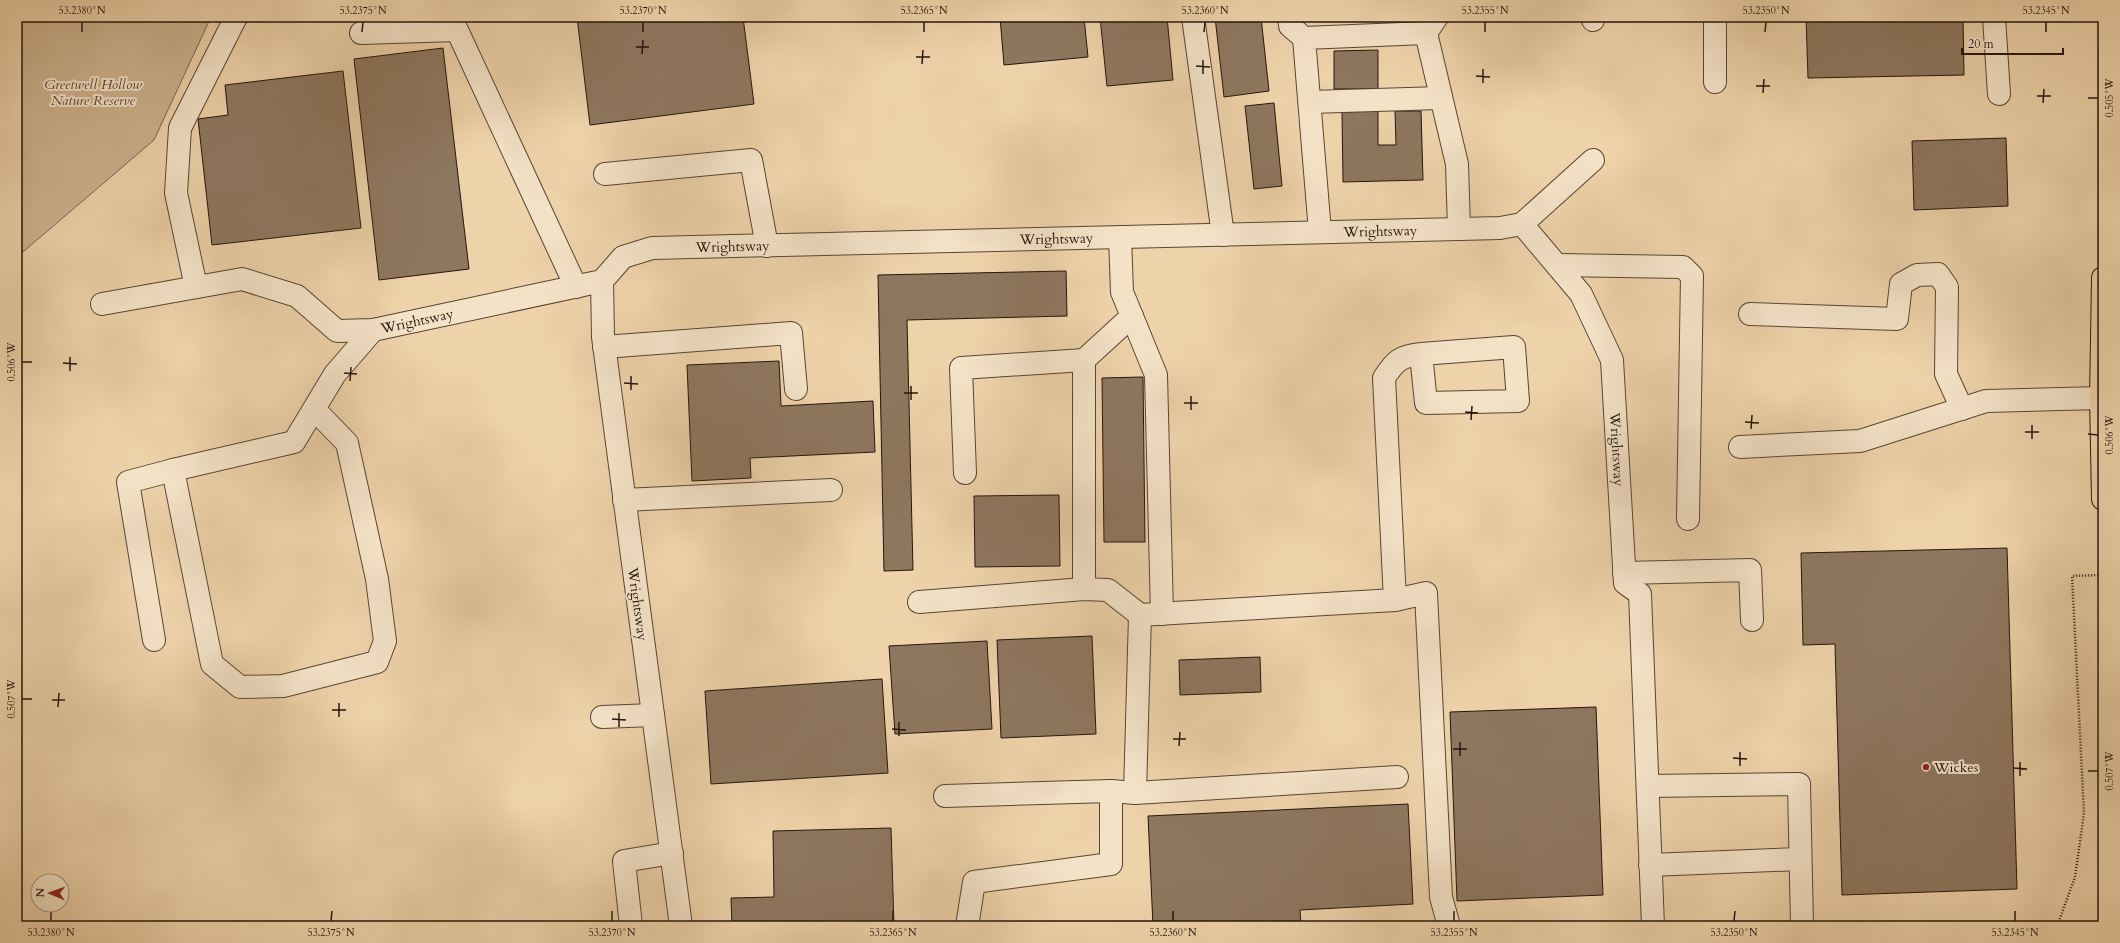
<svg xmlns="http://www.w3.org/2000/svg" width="2120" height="943" font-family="Cardo,serif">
<rect width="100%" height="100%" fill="#eed2a9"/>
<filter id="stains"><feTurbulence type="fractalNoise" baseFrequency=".005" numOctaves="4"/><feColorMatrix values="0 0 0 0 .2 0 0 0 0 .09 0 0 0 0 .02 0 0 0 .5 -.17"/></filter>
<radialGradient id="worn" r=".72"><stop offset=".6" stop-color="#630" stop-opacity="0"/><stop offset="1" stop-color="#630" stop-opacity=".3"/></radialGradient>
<polygon fill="#ccb28f" stroke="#79644f" points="17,17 211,17 154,140 17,257"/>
<g fill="#8e775f" stroke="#26150f">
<polygon points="577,17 743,17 754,104 590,125"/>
<polygon points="1000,17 1084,17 1088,57 1004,65"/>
<polygon points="1100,17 1167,17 1173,80 1107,86"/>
<polygon points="1215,17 1261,17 1269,91 1224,97"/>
<polygon points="1806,17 1963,17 1964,75 1808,78"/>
<polygon points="443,48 469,269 379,280 354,59"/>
<polygon points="1378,50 1378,89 1334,89 1334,51"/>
<polygon points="343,71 361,228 212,245 198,119 228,115 225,85"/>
<polygon points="1274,103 1282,186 1254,189 1245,106"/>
<polygon points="1378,111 1378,145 1396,145 1395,111 1421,111 1423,180 1343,182 1342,112"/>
<polygon points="2006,138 2008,206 1914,210 1912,141"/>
<polygon points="1066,271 1067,316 907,320 913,570 884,571 878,275"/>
<polygon points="779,361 781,406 873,401 875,452 750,458 751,478 692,481 687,365"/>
<polygon points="1143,377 1145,542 1104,542 1102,378"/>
<polygon points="1059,495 1060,566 975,567 974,496"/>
<polygon points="2007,548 2017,889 1842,895 1835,644 1803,645 1801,553"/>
<polygon points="1092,636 1096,734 1001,738 997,640"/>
<polygon points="987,641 992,729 895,734 889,646"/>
<polygon points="1260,657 1261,692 1180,695 1179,660"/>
<polygon points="882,679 888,773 711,784 705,691"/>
<polygon points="1596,707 1603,895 1457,901 1450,712"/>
<polygon points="1408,804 1413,904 1300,910 1301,926 1153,926 1148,816"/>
<polygon points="891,828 894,926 732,926 731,898 774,897 773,831"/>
</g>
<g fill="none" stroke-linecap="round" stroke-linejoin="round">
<defs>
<g id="minor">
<polyline points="1193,17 1223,235"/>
<polyline points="1289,17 1290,26 1304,38"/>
<polyline points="1715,17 1715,82"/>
<polyline points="1994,17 1999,94"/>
<polyline points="1593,20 1594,17"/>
<polyline points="361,33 457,30 576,287"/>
<polyline points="1426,33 1437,17"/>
<polyline points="1310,102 1441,98"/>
<polyline points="605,174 751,160 767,246"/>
<polyline points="1522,224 1593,160"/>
<polyline points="1320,232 1304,38 1426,33 1457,164 1459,229"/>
<polyline points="1120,237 1122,292 1156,375 1162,614"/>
<polyline points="1557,265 1683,267 1692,276 1688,519"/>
<polyline points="196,287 176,193 180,128 236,17"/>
<path id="s1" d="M102 304 242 279 297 296 337 331 373 330 602 281"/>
<polyline points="1750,314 1897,319 1901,284 1917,275 1938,274 1947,287 1946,374 1962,409"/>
<polyline points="604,347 791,333 796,389"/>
<polyline points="314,409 347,443 377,579 385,641 377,662 283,686 240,687 212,664 173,470 294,442 335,374 373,330"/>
<polyline points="1740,447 1860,441 1986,401 2101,398"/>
<polyline points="965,473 961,368 1084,360"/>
<polyline points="624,500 831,490"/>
<polyline points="1624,573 1750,570 1752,620"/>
<polyline points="1084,589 1084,360 1132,316"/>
<polyline points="1395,600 1426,593 1441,897 1449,926"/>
<polyline points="919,602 1084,589 1108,590 1140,615"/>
<polyline points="154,640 128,482 173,470"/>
<polyline points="602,717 653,715"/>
<polyline points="1648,786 1799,784 1802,926"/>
<path d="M1135 793 1140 615 1395 600 1384 378C1395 361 1400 356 1421 354L1514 347 1518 401 1426 403 1421 354"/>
<polyline points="945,796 1111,791 1135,793 1397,777"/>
<polyline points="1650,865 1800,859"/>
<polyline points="631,926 624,861 672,853"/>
<path id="s2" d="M681 926 603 337 602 281 623 257 652 248 1459 229 1500 228 1522 224 1581 294 1612 360 1625 583 1640 594 1653 926"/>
<polyline points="967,926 974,882 1111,864 1111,791"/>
</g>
<polyline id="major" points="2103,278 2101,398 2103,499"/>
</defs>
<use href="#minor" stroke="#584436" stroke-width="24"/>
<use href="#major" stroke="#26150f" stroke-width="24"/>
<polyline stroke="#26150f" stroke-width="2.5" stroke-dasharray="1 2" stroke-linecap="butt" points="2054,926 2059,921 2075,877 2084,813 2072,576 2103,575"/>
<use href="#minor" stroke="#f4e2c7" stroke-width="22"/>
<use href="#major" stroke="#eed2a9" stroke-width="22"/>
</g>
<path fill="none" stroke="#26150f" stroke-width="1.5" d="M82 32V22M362 32 363 22M643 32V22M924 32V22M1204 32 1205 22M1485 32V22M1765 32 1766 22M2046 32V22M636 47H649M642 54 643 40M916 57H930M922 64 923 50M1196 66 1210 67M1203 74V60M1476 76 1490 77M1483 83V69M1756 86H1770M1763 93 1764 79M2037 96H2051M2088 98H2098M2043 103 2044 89M22 362H32M63 363 77 364M70 371V357M344 373 357 374M350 381 351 367M624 383 638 384M631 390V376M904 393H918M911 400V386M1184 403H1198M1191 410V396M1465 412 1478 413M1471 420 1472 406M1745 422 1759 423M1751 429 1752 415M2025 432H2039M2088 434 2098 435M2032 439V425M22 699H32M52 700H65M58 707 59 693M332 710H346M339 717V703M612 719 626 720M619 727V713M892 729 906 730M899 736V722M1173 739H1186M1179 746 1180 732M1453 749H1467M1460 756V742M1733 758 1747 759M1740 766V752M2013 768 2027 769M2088 771H2098M2020 776V762M51 921V911M331 921 332 911M612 921V911M893 921V911M1173 921V911M1454 921V911M1734 921 1735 911M2015 921V911"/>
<circle fill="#8f2418" stroke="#f4e2c7" stroke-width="1.5" cx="1926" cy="767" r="4"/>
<g text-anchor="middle" stroke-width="4" stroke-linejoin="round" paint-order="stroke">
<g font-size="14" font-style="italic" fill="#584435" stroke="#f4e2c7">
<text x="93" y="89">Greetwell Hollow<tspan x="93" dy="16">Nature Reserve</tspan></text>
</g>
<g font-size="14" fill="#26150f" stroke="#f4e2c7">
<text dy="5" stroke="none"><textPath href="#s2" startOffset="1441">Wrightsway</textPath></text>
<text dy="5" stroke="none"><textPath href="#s2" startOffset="1117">Wrightsway</textPath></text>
<text dy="5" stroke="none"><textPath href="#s2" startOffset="793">Wrightsway</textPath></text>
<text dy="5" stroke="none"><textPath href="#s1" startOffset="334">Wrightsway</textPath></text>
<text dy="5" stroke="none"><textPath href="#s2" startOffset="1837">Wrightsway</textPath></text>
<text transform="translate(638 604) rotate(82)" y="5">Wrightsway</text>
</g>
<g font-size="14" fill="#26150f" stroke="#f4e2c7" text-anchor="start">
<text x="1934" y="772">Wickes</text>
</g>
</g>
<rect width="2120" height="943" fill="none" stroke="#eed2a9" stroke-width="44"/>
<g transform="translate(50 893) rotate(272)"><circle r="19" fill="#f4e2c7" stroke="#a2907d"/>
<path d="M0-3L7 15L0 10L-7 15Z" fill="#8f2418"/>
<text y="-6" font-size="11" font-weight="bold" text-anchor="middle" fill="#26150f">N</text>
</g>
<path d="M1962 48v6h101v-6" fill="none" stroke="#26150f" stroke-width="2"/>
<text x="1968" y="48" font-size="12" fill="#26150f" stroke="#f4e2c7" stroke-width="3" paint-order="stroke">20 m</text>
<rect x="22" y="22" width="2076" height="899" fill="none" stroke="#26150f" stroke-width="1.5"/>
<g font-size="10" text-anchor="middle" fill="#26150f">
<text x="82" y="14">53.2380°N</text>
<text x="363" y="14">53.2375°N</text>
<text x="643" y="14">53.2370°N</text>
<text x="924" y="14">53.2365°N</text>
<text x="1205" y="14">53.2360°N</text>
<text x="1485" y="14">53.2355°N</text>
<text x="1766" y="14">53.2350°N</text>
<text x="2046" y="14">53.2345°N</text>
<text transform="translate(2109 98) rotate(-90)" y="4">0.505°W</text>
<text transform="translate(11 362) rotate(-90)" y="4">0.506°W</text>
<text transform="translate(2109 435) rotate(-90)" y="4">0.506°W</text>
<text transform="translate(11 699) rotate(-90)" y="4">0.507°W</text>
<text transform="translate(2109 771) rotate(-90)" y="4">0.507°W</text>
<text x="51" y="936">53.2380°N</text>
<text x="331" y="936">53.2375°N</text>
<text x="612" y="936">53.2370°N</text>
<text x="893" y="936">53.2365°N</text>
<text x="1173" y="936">53.2360°N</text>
<text x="1454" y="936">53.2355°N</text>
<text x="1734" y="936">53.2350°N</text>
<text x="2015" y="936">53.2345°N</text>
</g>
<rect width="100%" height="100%" filter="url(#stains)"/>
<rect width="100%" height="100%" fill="url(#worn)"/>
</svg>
